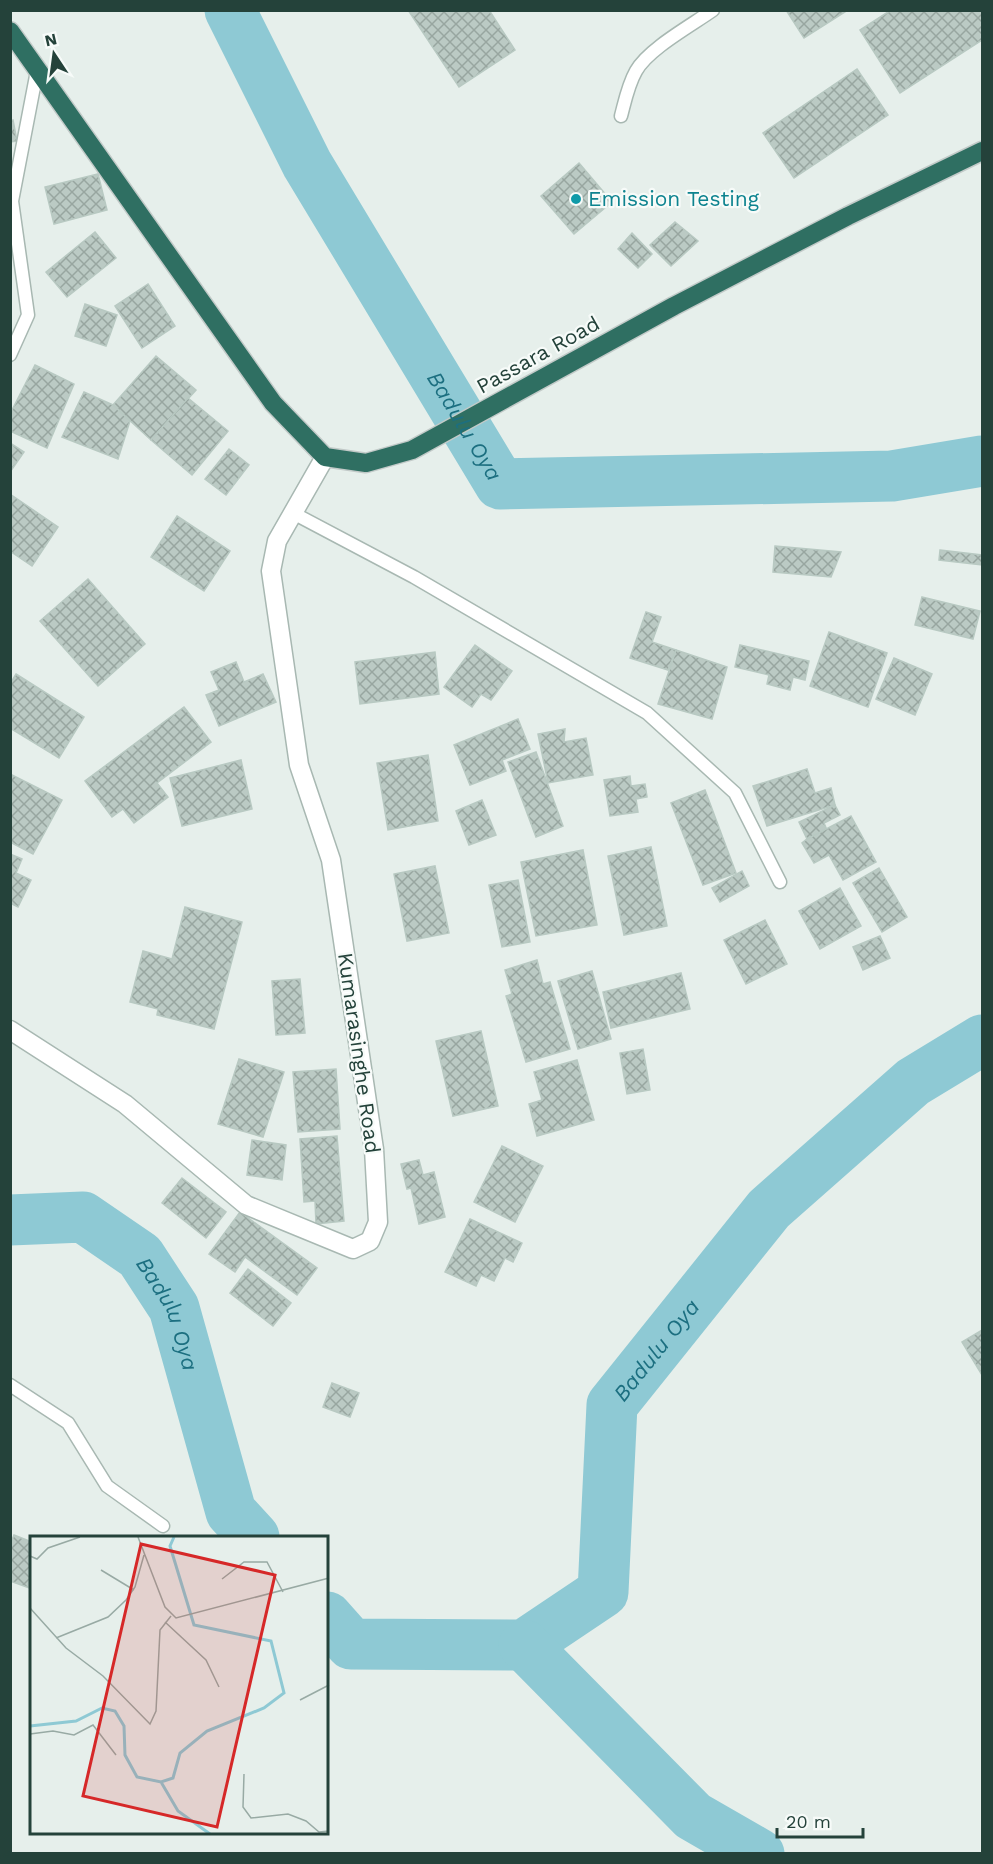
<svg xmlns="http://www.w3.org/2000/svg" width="993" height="1864" font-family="'Work Sans',sans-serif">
<defs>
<pattern id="building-cross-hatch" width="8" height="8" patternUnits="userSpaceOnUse" patternTransform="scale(1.5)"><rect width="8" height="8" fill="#bbcac4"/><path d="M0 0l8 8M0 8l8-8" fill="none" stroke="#98a6a0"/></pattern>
</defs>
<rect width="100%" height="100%" fill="#e6efeb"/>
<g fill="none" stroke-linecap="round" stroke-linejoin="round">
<g stroke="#8ec9d4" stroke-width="51">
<path id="s1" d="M230 10 307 164 500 484 892 476 982 461"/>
<path id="s2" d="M10 1220 83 1217 140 1256 174 1308 231 1512 254 1537"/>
<path id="s3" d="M327 1617 351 1644 524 1645 603 1592 612 1405 769 1209 913 1082 982 1040"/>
<polyline points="524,1645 693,1816 759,1854"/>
</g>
</g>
<g fill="url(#building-cross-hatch)" stroke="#b8c9c2" stroke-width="1.5">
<polygon points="408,10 489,10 515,50 459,87"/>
<polygon points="786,10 848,10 804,38"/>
<polygon points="891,10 982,10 982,40 900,93 860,30"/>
<polygon points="857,69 888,115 794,178 763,133"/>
<polygon points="13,120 17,141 10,142 10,121"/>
<polygon points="579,163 612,202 574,234 541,196"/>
<polygon points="98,174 107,210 54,224 45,187"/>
<polygon points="675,222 698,241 671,266 650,245"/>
<polygon points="95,232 116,258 67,297 46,272"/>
<polygon points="632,233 652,254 638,268 618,249"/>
<polygon points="148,284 175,326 142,348 115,306"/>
<polygon points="85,304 117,315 106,346 75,336"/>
<polygon points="156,356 196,390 151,440 113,405"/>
<polygon points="35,365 74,384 47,448 10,431 10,414"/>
<polygon points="84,392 113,405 130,421 118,459 62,437"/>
<polygon points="188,398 228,431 192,475 151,440"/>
<polygon points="10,443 24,452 10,472"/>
<polygon points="229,449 249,465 226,495 205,479"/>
<polygon points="10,494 58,527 32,566 10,551"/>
<polygon points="177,516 230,551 204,591 151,557"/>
<polygon points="775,546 841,552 831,577 773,572"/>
<polygon points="940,550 982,555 982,565 939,560"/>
<polygon points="88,579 145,644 98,686 40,621"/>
<polygon points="922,597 980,611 973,639 915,625"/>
<polygon points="646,612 661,617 652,642 676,650 668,670 630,658"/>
<polygon points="829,632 887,653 868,707 810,686"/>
<polygon points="475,645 512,671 491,700 481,694 472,707 444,687"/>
<polygon points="740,645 809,661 805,680 793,677 790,690 767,684 769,675 735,667"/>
<polygon points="676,650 727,667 712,719 658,704"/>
<polygon points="435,652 439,694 360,704 355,662"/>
<polygon points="894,658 932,674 915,715 876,699"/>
<polygon points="236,662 244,682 263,674 276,702 219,726 206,695 219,690 211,672"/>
<polygon points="16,674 84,717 59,758 10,728 10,684"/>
<polygon points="184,707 211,742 157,783 168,797 134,823 123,809 112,817 85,781"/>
<polygon points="518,719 530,749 502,760 506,771 470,785 454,745"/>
<polygon points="565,729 564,742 586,738 593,775 548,783 538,734"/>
<polygon points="536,752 563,826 536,837 508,762"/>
<polygon points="428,755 438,821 388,830 377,763"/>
<polygon points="241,760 252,809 182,826 170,778"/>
<polygon points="807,769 815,793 831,788 835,805 767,826 753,786"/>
<polygon points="10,774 62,800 33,854 10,842"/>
<polygon points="630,776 631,786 645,784 647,797 636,799 638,812 610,816 604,780"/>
<polygon points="705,790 736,873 703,885 671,803"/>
<polygon points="482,800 496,835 469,845 456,811"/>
<polygon points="835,805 840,815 824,823 827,830 807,839 799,822"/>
<polygon points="851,816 876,862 843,880 829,855 814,863 802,843 807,839"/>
<polygon points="651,847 667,926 624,935 608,856"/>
<polygon points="583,850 597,925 536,936 521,862"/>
<polygon points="10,854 22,859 16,873 31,880 18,907 10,903"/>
<polygon points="435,866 449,933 407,941 394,874"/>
<polygon points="879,868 907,917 882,932 853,883"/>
<polygon points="742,871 749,886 720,902 712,888"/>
<polygon points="518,880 530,942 502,947 489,885"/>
<polygon points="840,888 861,926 820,949 799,911"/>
<polygon points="185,907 242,922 214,1029 157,1015 158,1009 130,1002 143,951 172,959"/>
<polygon points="765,920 787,964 746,984 724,940"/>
<polygon points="880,936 890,958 863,970 853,947"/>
<polygon points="537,960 543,984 550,982 570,1049 526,1062 506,996 512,994 505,970"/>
<polygon points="592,971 611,1039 578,1049 558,981"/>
<polygon points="681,973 690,1009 611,1028 603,992"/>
<polygon points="300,979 305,1033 276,1035 272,981"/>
<polygon points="481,1031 498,1106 453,1116 436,1041"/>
<polygon points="643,1049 650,1090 627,1094 620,1053"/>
<polygon points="239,1059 284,1072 263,1137 218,1124"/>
<polygon points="577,1060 594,1120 537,1136 529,1104 542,1100 534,1072"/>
<polygon points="336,1069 340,1129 298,1132 293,1072"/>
<polygon points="337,1136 344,1221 316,1224 315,1201 304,1202 300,1139"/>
<polygon points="252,1140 286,1145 282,1180 247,1175"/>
<polygon points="502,1146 543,1166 515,1222 474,1202"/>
<polygon points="419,1160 423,1175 434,1172 445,1217 419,1224 411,1188 407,1189 401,1164"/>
<polygon points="182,1178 226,1212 206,1238 162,1203"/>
<polygon points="240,1212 317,1268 297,1295 245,1257 235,1272 209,1254"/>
<polygon points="470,1219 522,1243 513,1262 505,1258 494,1281 481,1275 476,1286 445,1272"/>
<polygon points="248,1269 291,1303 273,1326 230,1293"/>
<polygon points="982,1330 982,1375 962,1342"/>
<polygon points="332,1383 359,1393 350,1417 323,1407"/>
<polygon points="14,1535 32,1542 32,1589 10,1581 10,1545"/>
</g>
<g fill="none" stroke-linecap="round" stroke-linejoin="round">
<defs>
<g id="lane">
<path d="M621 116C625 101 628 85 636 71 648 49 692 25 713 10"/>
<polyline points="10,355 28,315 12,201 37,71"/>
<polyline points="293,513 414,577 647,713 735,793 780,882"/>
<polyline points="10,1385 68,1423 107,1486 163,1526"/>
</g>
<polyline id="street" points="10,1030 125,1104 246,1205 353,1249 370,1241 378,1222 374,1149 331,860 299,765 271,571 277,541 325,457"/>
<polyline id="highway" points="10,31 273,403 325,457 366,463 412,450 674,306 848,216 982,151"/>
</defs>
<use href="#lane" stroke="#a8b8b2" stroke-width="15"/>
<use href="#street" stroke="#a8b8b2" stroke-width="21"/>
<use href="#highway" stroke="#c2cac8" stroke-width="21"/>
<use href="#lane" stroke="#fff" stroke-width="12"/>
<use href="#street" stroke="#fff" stroke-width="18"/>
<use href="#highway" stroke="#2f6f62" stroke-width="18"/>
</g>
<circle fill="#0f9aa8" stroke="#f7fbf9" stroke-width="2" cx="576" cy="199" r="6"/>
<g text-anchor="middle" stroke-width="4.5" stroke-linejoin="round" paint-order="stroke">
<g font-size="21" fill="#0d838f" stroke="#f7fbf9" text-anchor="start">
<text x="588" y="206">Emission Testing</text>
</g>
<g font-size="21" fill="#24423a" stroke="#f7fbf9">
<text transform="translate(538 355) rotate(-29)" y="7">Passara Road</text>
<text transform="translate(359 1053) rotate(82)" y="7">Kumarasinghe Road</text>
</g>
<g font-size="22" font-style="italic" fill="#1c6f80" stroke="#f7fbf9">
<text dy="8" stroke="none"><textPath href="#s1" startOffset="478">Badulu Oya</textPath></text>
<text dy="8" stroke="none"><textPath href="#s2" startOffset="207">Badulu Oya</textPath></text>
<text dy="8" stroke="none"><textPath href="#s3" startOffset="562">Badulu Oya</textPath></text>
</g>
</g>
<g transform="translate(30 1536)">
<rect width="298" height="298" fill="#e6efeb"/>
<path fill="none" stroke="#8ec9d4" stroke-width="3" d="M0 190 46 185 72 172 85 175 94 190 95 219 107 241 131 246 143 242 150 217 177 195 234 172 254 157 241 105 164 89 140 10 144 1M131 246 148 275 180 298"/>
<path fill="none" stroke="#98aaa4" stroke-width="1.5" d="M108 1 135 71 146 82 299 42M0 20 7 23 18 12 50 1M71 34 104 54M192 43 214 26H237L253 56M0 72 36 112 73 140 120 188 126 175 130 94 141 80M135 86 176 124 189 151M26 102 78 81 96 64 105 51 114 19M270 164 299 149M0 198 23 195 44 199 63 189 86 219M214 238 213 271 221 282 258 278 276 285 289 296 299 295"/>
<path fill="#d62828" fill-opacity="0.15" stroke="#d62828" stroke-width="3" d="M111 8 245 39 187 291 53 260Z"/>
<rect width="298" height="298" fill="none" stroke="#24423a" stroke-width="3"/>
</g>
<rect width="993" height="1864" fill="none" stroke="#24423a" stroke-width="24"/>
<g transform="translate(54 54) rotate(347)" stroke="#f7fbf9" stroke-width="4.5" paint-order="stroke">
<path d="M0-4.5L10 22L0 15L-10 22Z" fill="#24423a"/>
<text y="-9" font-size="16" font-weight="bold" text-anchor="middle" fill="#24423a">N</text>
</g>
<path d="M777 1828v9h86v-9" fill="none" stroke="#24423a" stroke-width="3"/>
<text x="786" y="1828" font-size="18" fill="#24423a" stroke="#f7fbf9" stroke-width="4.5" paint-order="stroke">20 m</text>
</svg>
